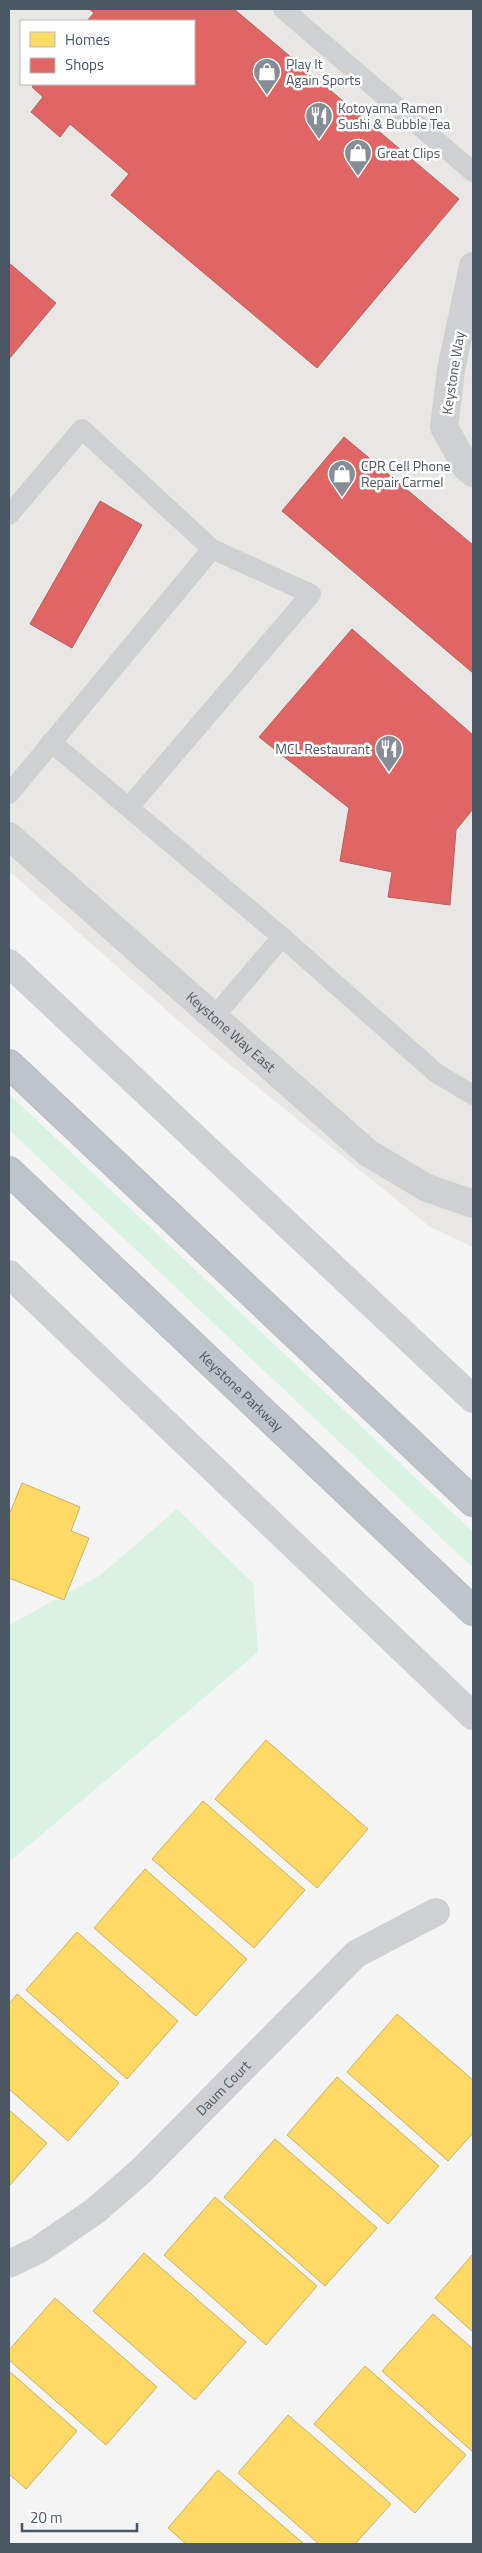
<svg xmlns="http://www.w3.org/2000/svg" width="482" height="2553" font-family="'Titillium Web',sans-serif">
<rect width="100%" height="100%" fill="#f4f4f4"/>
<path fill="#e8e7e3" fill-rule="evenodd" d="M9 9H473V1247L430 1227 207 1046 9 871ZM21 21H194V84H21Z"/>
<g fill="#d9f2e3">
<polygon points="9,1094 473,1532 473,1568 9,1130"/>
<polygon points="177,1509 253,1583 258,1652 9,1862 9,1625 99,1576"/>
</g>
<g fill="#ffd966" stroke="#c9b264">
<polygon points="22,1483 80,1507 71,1531 89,1538 64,1600 9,1578 9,1515"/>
<polygon points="266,1740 368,1829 317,1888 215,1799"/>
<polygon points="203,1801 305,1890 254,1948 152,1859"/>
<polygon points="145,1869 247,1959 196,2016 94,1928"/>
<polygon points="77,1932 178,2021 127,2079 26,1990"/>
<polygon points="17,1994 119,2083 68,2141 9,2089 9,2004"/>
<polygon points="397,2014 473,2080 473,2133 448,2161 347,2072"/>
<polygon points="337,2077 439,2166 388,2224 287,2135"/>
<polygon points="9,2110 47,2143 9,2186"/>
<polygon points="275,2139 377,2228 325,2286 224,2197"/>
<polygon points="215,2197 317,2286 266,2345 164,2255"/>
<polygon points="144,2253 246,2342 195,2400 93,2311"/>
<polygon points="473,2254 473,2332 435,2298"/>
<polygon points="55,2298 157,2387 106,2445 9,2360 9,2350"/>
<polygon points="433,2314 473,2349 473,2452 382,2371"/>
<polygon points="365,2366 466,2455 415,2513 314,2424"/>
<polygon points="9,2371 77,2431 26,2489 9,2474"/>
<polygon points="288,2415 391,2504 355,2544 319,2544 238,2473"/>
<polygon points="218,2470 304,2544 186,2544 168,2528"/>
</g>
<g fill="#e06666" stroke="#b36164">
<polygon points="89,9 234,9 459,199 317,368 111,195 129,174 70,124 60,137 31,112 43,97 32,87 34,84 194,84 194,21 87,21 94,13"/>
<polygon points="9,263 56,303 9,359"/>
<polygon points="344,437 473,545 473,673 282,511"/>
<polygon points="100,501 142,525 72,648 30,624"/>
<polygon points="352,629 473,735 473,809 456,830 450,905 388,897 392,872 340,861 349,808 259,737"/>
</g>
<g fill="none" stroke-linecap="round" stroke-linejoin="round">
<defs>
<g id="motorway">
<polyline points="9,1064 473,1502"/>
<path id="s3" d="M9 1171 473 1611"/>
</g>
</defs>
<use href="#motorway" stroke="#b9bec3" stroke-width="30"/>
<g stroke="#ced0d2" stroke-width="20">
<polyline points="283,9 473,172"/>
<polyline points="9,515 82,429 212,549 9,794"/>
<polyline points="51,742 282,937"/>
<polyline points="129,807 311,594 212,549"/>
<polyline points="214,1017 282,937 436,1073 473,1095"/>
</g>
<g stroke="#ced0d2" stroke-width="28">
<polyline points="473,266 451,370 444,427 466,467 473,473"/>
<path id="s1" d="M9 836 368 1153 427 1188 473 1204"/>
<path id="s2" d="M9 2264 38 2250 95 2211 141 2171 356 1954 436 1912"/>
</g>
<g stroke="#ced0d4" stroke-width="28">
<polyline points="9,963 473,1399"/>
<polyline points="9,1274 473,1716"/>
</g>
<use href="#motorway" stroke="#bec4c9" stroke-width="28"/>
</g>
<defs>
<symbol id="shop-pin" viewBox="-11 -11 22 30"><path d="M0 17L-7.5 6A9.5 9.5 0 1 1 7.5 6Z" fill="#868d94" stroke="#fff"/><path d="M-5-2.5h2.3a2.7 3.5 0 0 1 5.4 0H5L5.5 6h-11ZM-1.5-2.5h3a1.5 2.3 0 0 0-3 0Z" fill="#fff"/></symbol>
<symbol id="restaurant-pin" viewBox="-11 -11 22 30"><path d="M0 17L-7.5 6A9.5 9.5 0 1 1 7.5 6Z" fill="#868d94" stroke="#fff"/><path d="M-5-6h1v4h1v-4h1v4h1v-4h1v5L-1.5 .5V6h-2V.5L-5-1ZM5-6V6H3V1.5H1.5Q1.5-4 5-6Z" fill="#fff"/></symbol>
</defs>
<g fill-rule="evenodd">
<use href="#shop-pin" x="251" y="56" width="32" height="43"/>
<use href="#restaurant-pin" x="303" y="100" width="32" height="43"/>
<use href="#shop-pin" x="342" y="137" width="32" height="43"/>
<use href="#shop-pin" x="326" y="458" width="32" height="43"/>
<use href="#restaurant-pin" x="373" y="733" width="32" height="43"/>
</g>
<g text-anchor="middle" stroke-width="5" stroke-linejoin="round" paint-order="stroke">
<g font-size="14" fill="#4a5661" stroke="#fff" text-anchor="start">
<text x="286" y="69">Play It<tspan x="286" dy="16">Again Sports</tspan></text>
<text x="338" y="113">Kotoyama Ramen<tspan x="338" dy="16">Sushi &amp; Bubble Tea</tspan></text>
<text x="377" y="158">Great Clips</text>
<text x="361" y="471">CPR Cell Phone<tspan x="361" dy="16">Repair Carmel</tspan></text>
<text x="370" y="754" text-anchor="end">MCL Restaurant</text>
</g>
<g font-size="14" fill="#4a5661" stroke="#fff">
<text transform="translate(453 373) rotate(-81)" y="5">Keystone Way</text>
<text dy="5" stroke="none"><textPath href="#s1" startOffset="296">Keystone Way East</textPath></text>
<text dy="5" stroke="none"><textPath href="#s3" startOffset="320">Keystone Parkway</textPath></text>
<text dy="5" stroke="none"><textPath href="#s2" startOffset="279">Daum Court</textPath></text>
</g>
</g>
<rect width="482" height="2553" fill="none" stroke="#4a5661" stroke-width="20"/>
<rect x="20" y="20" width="175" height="65" fill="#ffffff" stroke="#b7bbc0"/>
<rect x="30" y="32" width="25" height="15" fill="#ffd966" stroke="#b7bbc0"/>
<text x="65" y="45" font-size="15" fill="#4a5661">Homes</text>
<rect x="30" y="58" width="25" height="15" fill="#e06666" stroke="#b7bbc0"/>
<text x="65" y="70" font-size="15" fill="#4a5661">Shops</text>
<path d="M22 2523v8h115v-8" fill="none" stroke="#4a5661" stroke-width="2.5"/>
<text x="30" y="2523" font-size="15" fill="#4a5661" stroke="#ffffff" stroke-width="4" paint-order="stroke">20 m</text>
</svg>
